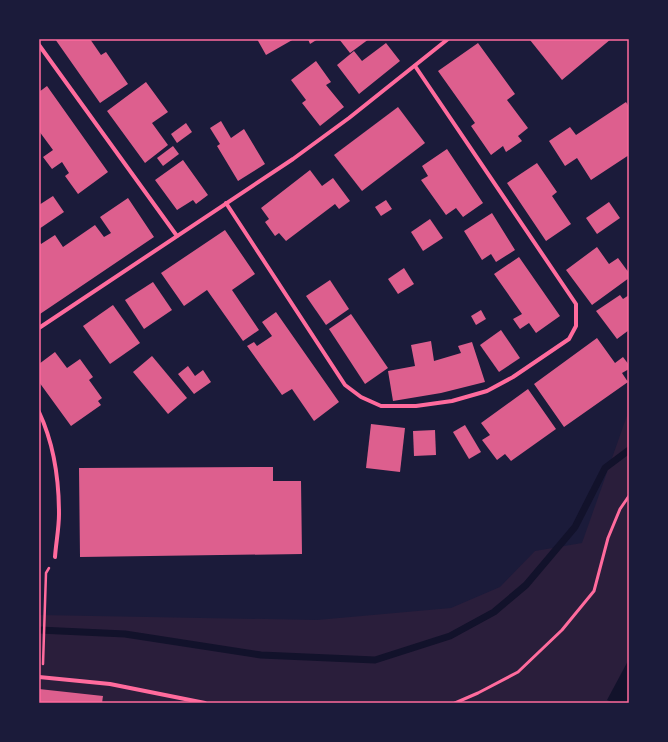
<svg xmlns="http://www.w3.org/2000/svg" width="668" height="742" font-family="'Fira Sans',sans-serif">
<rect width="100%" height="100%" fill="#1b1b3a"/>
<polygon fill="#2a1e3b" points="629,410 629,703 39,703 39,615 317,620 451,608 500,587 535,551 582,543"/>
<polygon fill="#12122b" points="629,659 629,703 614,703 607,700"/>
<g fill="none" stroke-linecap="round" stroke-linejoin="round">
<polyline stroke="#12122b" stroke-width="7" points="39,630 125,634 261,655 375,660 450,636 494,612 526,585 575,527 605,468 629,450"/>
</g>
<g fill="#dd5f8e">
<polygon points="55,39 90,39 101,55 106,52 128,84 100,103"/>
<polygon points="257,39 294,39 266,55"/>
<polygon points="308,39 318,39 310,44"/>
<polygon points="339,39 369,39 350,53"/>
<polygon points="531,39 611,39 562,80 530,40"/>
<polygon points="386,43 400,61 359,94 337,65 354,51 362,61"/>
<polygon points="478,43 515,94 507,100 528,128 518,136 522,141 506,152 503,146 491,155 471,126 475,123 438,71"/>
<polygon points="316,61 331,82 326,85 344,107 320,126 302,103 306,100 291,80"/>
<polygon points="146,82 168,112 152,123 168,145 145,163 107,111"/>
<polygon points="47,86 108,172 78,194 65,176 69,173 62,162 52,169 43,157 53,150 39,131 39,92"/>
<polygon points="626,102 629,107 629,155 591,180 577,158 565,166 549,141 570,127 576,135"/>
<polygon points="398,107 425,143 362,191 334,155"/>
<polygon points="221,121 231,138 244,129 265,164 238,181 217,146 220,144 210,128"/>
<polygon points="186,123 192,132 177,143 171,134"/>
<polygon points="173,146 179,154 163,166 157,158"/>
<polygon points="447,149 483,203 463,217 456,208 446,215 421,180 428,176 422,166"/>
<polygon points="183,160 208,195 196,204 193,200 177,210 155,180"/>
<polygon points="537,163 557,192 552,196 571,224 546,241 507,183"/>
<polygon points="310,170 322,186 333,178 350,201 339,209 335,204 286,241 279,233 275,236 265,222 269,219 261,208"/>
<polygon points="53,196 64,212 39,229 39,205"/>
<polygon points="128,198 154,237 40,314 39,312 39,241 41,244 55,235 63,247 95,225 104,237 111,233 100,217"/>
<polygon points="386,200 392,209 381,216 375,207"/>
<polygon points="609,202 620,218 597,234 586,218"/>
<polygon points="492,213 515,250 496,262 491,254 482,260 464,231"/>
<polygon points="430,219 443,238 423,251 411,232"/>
<polygon points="225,230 255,274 232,290 259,330 243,341 207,290 184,306 161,273"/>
<polygon points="597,247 609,264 618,258 629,273 629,278 592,305 566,270"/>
<polygon points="519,257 560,316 536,333 529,323 520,329 513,319 522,314 494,274"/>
<polygon points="404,268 414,284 398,294 388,279"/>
<polygon points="330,280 349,309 326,325 306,296"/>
<polygon points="153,282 172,310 144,329 125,300"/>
<polygon points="620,295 623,299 629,295 629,330 617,339 596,311"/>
<polygon points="113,305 140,343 110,364 83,326"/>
<polygon points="481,310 486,319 476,325 471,316"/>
<polygon points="276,312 339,402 314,421 292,389 282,395 247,346 254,342 257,346 272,336 262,322"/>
<polygon points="351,314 388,368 365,384 329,329"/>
<polygon points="501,330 520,358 499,372 480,345"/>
<polygon points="597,338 615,363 623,357 629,365 629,369 622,373 628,382 564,427 534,384"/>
<polygon points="431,341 434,361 461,353 458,346 472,342 485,382 441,393 393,401 388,371 415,366 411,345"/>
<polygon points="55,352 67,368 80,359 93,377 89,380 102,398 98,401 101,405 71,426 39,382 39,364"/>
<polygon points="152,356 187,398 168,414 133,372"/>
<polygon points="188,366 195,376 203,370 211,382 194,394 178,374"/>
<polygon points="528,389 556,429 511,461 505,454 497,460 482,440 490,435 481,423"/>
<polygon points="371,424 405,428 400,472 366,468"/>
<polygon points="465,425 481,452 469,459 453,432"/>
<polygon points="435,430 436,455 414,456 413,431"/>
<polygon points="273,467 273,481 301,481 302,554 80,557 79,468"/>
<polygon points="39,689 103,696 102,703 39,703"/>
</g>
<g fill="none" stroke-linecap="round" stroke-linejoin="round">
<polyline stroke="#ff6b9d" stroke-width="2.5" points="43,664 46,573 49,568"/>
<polyline stroke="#ff6b9d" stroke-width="3" points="455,703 478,693 518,672 562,630 594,591 608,538 620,509 629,496"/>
<g stroke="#ff6b9d" stroke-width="4">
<polyline points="39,45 177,236"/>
<polyline points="226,203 345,385 361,397 381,406 416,406 452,401 487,391 513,377 569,339 576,326 576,304 415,66"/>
<polyline points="39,328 293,159 349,118 448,39"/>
<path d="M39 412C54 444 59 479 59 514 59 528 56 543 55 557"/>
<polyline points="39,677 110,684 205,703"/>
</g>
</g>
<rect width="668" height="742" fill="none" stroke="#1b1b3a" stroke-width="80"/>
<rect x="40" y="40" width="588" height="662" fill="none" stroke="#ff6b9d" stroke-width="1.5"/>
</svg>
